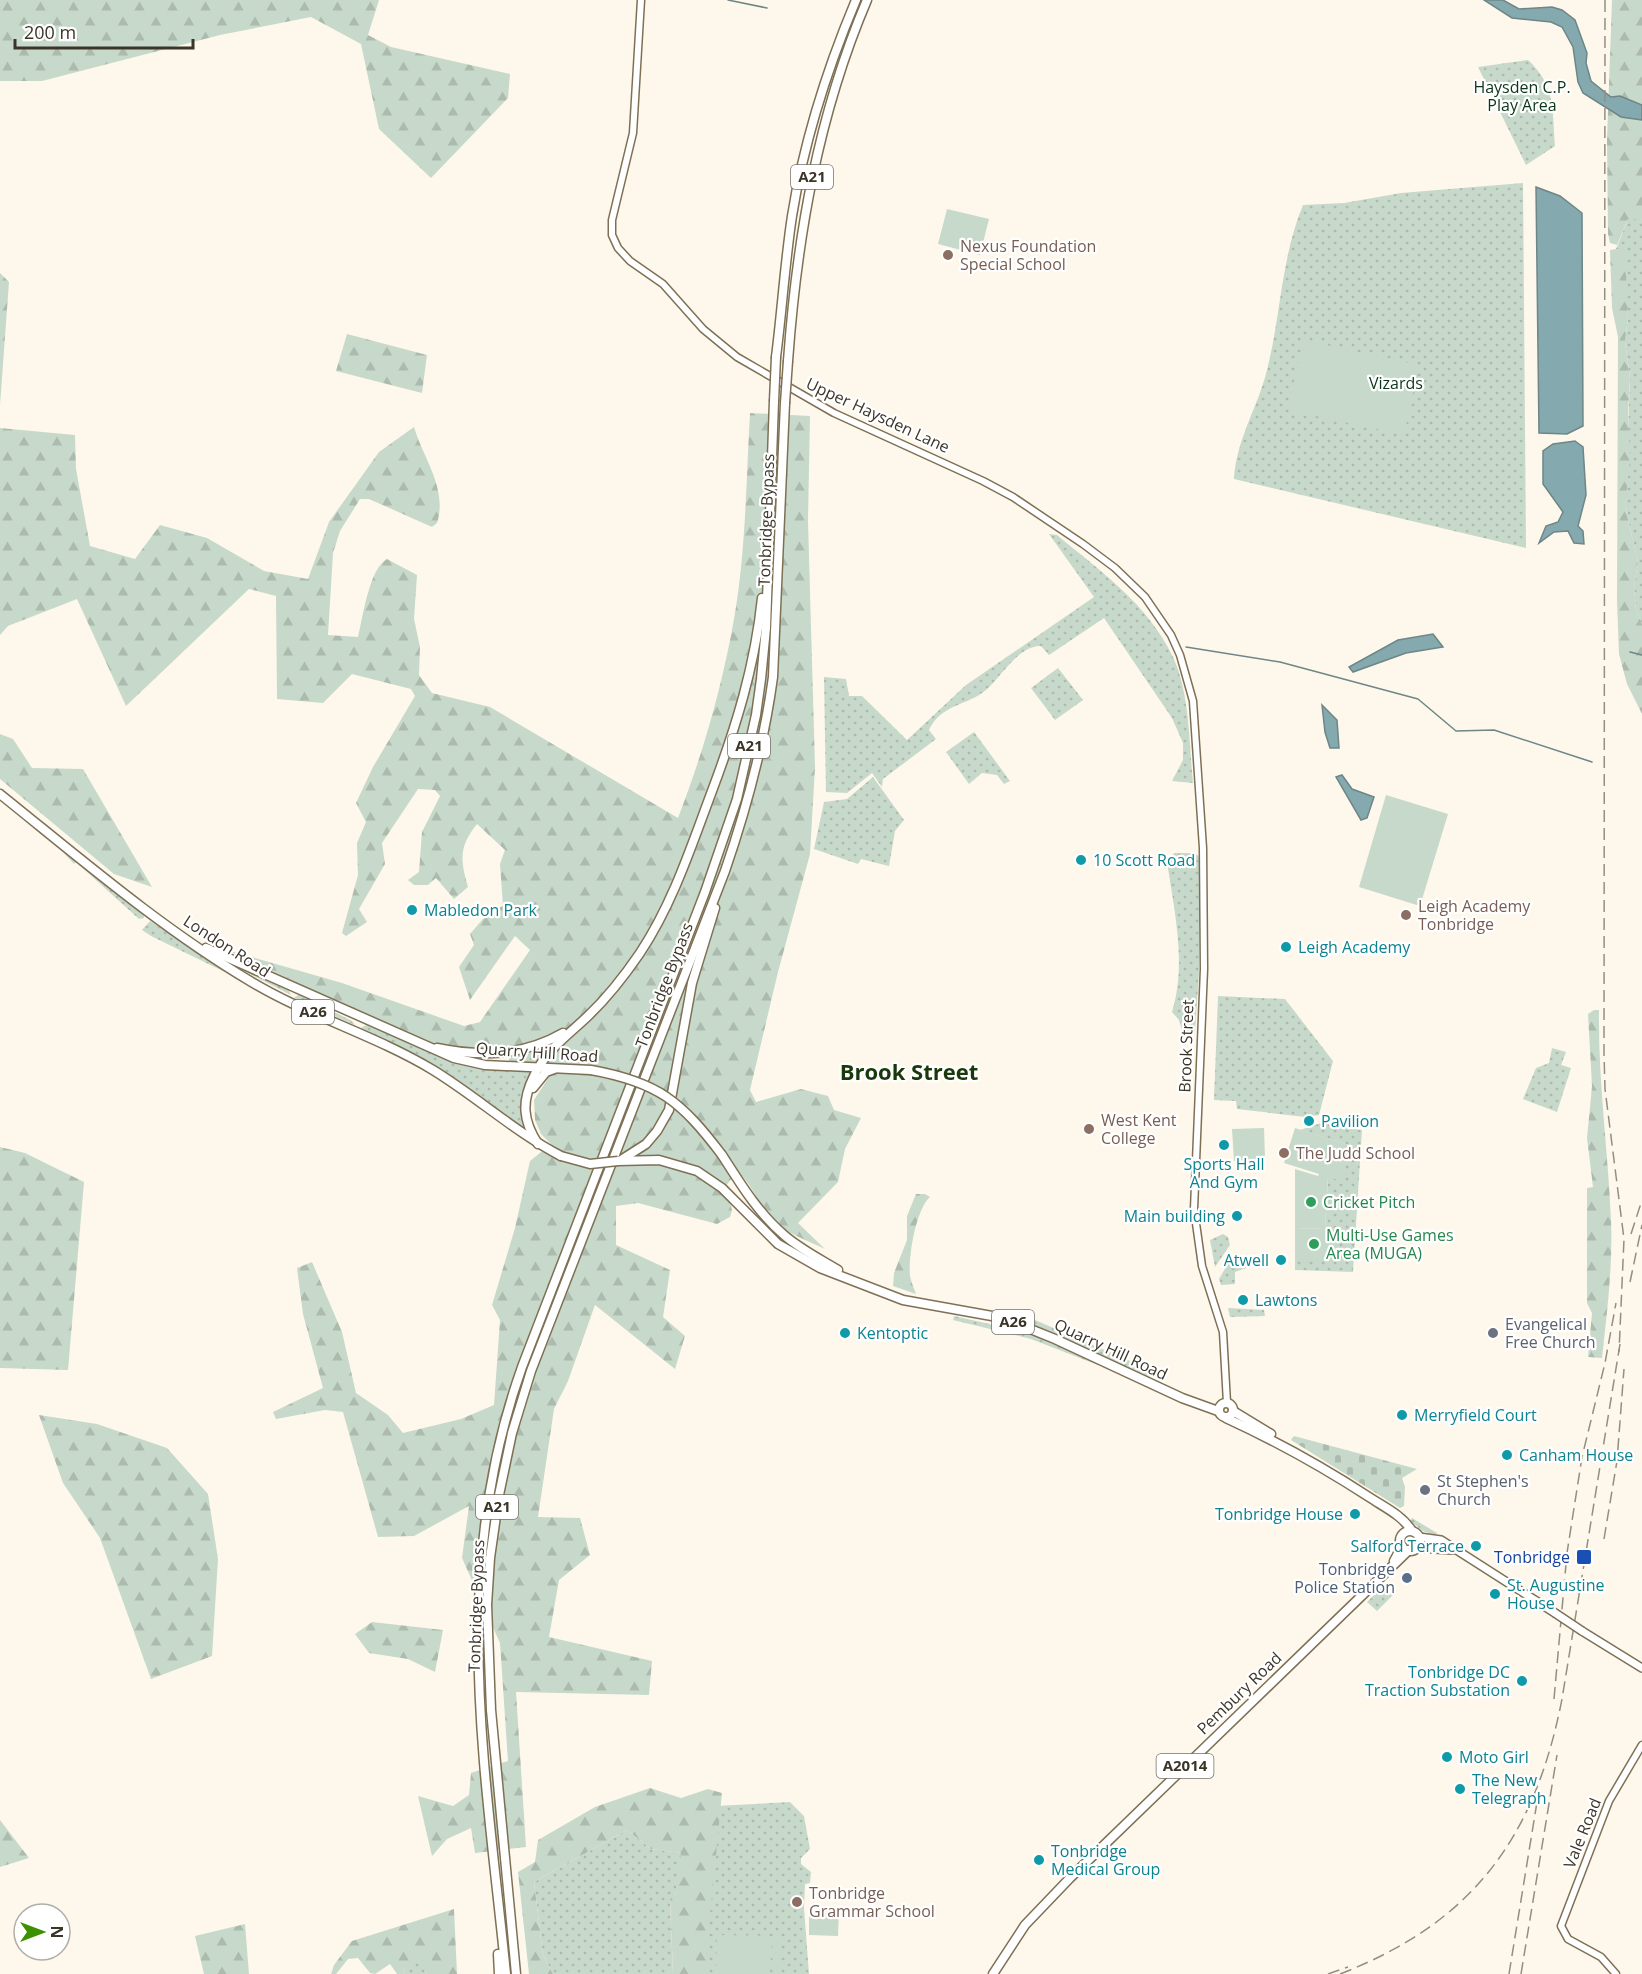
<svg xmlns="http://www.w3.org/2000/svg" width="1642" height="1974" font-family="'Open Sans',sans-serif">
<defs>
<pattern id="green-dots" width="8" height="8" patternUnits="userSpaceOnUse" patternTransform="scale(1.5)"><rect width="8" height="8" fill="#c7d9ca"/><path d="M2 2h.1M6 6h.1" fill="none" stroke="#acbbae" stroke-width="1.8" stroke-linecap="round"/></pattern>
<pattern id="forest-firs" width="22" height="20" patternUnits="userSpaceOnUse" patternTransform="scale(1.5)"><rect width="22" height="20" fill="#c7d9ca"/><path d="M5 1l3.5 6h-7zM16 11l3.5 6h-7z" fill="#acbbae"/></pattern>
<pattern id="cemetery-stones" width="16" height="16" patternUnits="userSpaceOnUse" patternTransform="scale(1.5)"><rect width="16" height="16" fill="#c7d9ca"/><path d="M2 7V4a2 2 0 0 1 4 0v3zM10 15v-3a2 2 0 0 1 4 0v3z" fill="#acbbae"/></pattern>
</defs>
<rect width="100%" height="100%" fill="#fef8ec"/>
<g fill="url(#green-dots)">
<path d="M1528 60C1556 86 1552 110 1555 146L1526 165 1478 67Z"/>
<path d="M1523 183 1526 548 1234 479C1236 440 1258 407 1267 370 1281 315 1281 258 1303 205L1344 203 1401 193Z"/>
<polygon points="1638,217 1642,220 1642,624 1636,609 1634,587 1638,562 1625,507 1630,378 1625,342 1628,317 1619,250 1616,249 1628,219"/>
<path d="M1049 534 1057 535C1100 571 1148 604 1173 657 1190 694 1189 743 1193 783L1172 781 1183 760V743L1172 718 1104 618 1049 655 1041 646C1019 645 1001 677 986 690 967 706 941 704 929 730L936 739 883 779 882 787 872 773 847 793 826 792 824 677 846 679 849 696H862L907 740 966 685 1094 597Z"/>
<polygon points="1058,668 1083,700 1055,720 1031,688"/>
<polygon points="974,732 1010,781 1004,784 997,775 982,773 969,784 946,752"/>
<polygon points="873,777 904,820 895,831 889,866 861,859 858,864 814,849 824,802 847,799"/>
<polygon points="49,837 144,914 144,918 139,919 76,862 74,864"/>
<path d="M1174 853H1194L1199 856 1200 862 1199 972 1195 1032 1189 1038 1184 1037 1179 1020 1172 1012C1187 963 1174 910 1167 862Z"/>
<polygon points="150,921 218,965 286,1002 151,936 142,930"/>
<polygon points="222,957 288,989 291,995 221,959"/>
<polygon points="299,994 352,1021 355,1025 294,998"/>
<polygon points="1218,996 1285,999 1333,1061 1319,1115 1305,1117 1237,1109 1236,1101 1214,1100"/>
<polygon points="366,1025 446,1058 535,1070 520,1106 527,1129 434,1065 361,1028"/>
<polygon points="549,1045 539,1064 509,1061 509,1057"/>
<polygon points="1552,1048 1566,1052 1561,1065 1571,1068 1557,1112 1523,1099 1536,1068 1549,1063"/>
<polygon points="1321,1123 1362,1130 1353,1272 1295,1270 1295,1229 1325,1228 1328,1177 1352,1146 1300,1130"/>
<polygon points="1223,1234 1228,1237 1230,1245 1215,1267 1210,1240"/>
<polygon points="1237,1255 1248,1257 1249,1267 1235,1272 1235,1284 1221,1285 1219,1279 1232,1257"/>
<polygon points="1228,1308 1264,1310 1265,1316 1230,1317"/>
<polygon points="1012,1310 1151,1370 1153,1376 1149,1377 1010,1316 1009,1312"/>
<polygon points="954,1316 1033,1334 1099,1363 1098,1365 1031,1339 953,1320"/>
<polygon points="1412,1518 1437,1533 1434,1535 1423,1531 1410,1521"/>
<polygon points="1384,1585 1393,1595 1377,1611 1367,1602"/>
<polygon points="790,1802 804,1816 810,1849 801,1858 801,1864 811,1872 810,1883 805,1884 804,1908 809,1974 697,1974 715,1806"/>
<polygon points="627,1830 651,1849 682,1853 675,1897 670,1900 673,1974 553,1974 543,1955 534,1882"/>
<polygon points="417,1959 427,1974 405,1974 403,1971"/>
</g>
<g fill="url(#forest-firs)">
<polygon points="0,0 379,0 368,35 391,47 510,74 508,98 431,178 379,129 361,44 311,17 220,35 42,81 0,81"/>
<polygon points="1612,0 1642,0 1642,220 1628,219 1617,245 1610,243 1608,234 1607,139"/>
<polygon points="1616,249 1625,253 1628,317 1625,342 1630,378 1628,414 1630,458 1625,507 1638,562 1634,587 1636,609 1642,624 1642,714 1627,684 1619,654 1617,600 1618,337 1612,308 1610,250"/>
<polygon points="0,273 9,282 0,405"/>
<polygon points="347,334 427,355 422,393 336,371"/>
<path d="M750 413 810 416 808 521 815 767 810 854 778 972 750 1090 756 1102 801 1089 828 1096 834 1110 861 1118 845 1149 838 1182 798 1223 825 1249C807 1240 784 1233 771 1218 758 1203 752 1184 737 1171L726 1186 732 1210 730 1217 717 1224 638 1203 616 1206V1245L670 1270 663 1317 685 1336 675 1369 595 1305 568 1381 554 1409 538 1517 580 1518 590 1555 559 1580 549 1637 652 1661 649 1695 516 1692 526 1847 475 1853 471 1828 447 1839 432 1856 418 1796 453 1806 469 1795 471 1773 508 1761 500 1643 462 1558 469 1506 414 1536 378 1537 343 1412 325 1410 276 1419 273 1412 323 1388 303 1314 297 1268 312 1262 342 1332 356 1393 388 1415 403 1433 461 1419 494 1405 500 1320 492 1305 515 1228 530 1161 551 1144 541 1134 535 1120 534 1100 549 1077 548 1062 563 1044 556 1034 516 1048 458 1051 430 1044 227 950 342 983 464 1026 480 1022 530 950 515 936 470 1000 459 967 474 945 470 934 489 912 503 906 500 864 505 850 477 824C459 846 460 860 468 887L454 899 436 878 428 885H414L408 880 419 872 422 832 440 796 435 790 418 789 382 843 385 864 359 909 367 922 346 936 342 933 358 875 357 843 366 822 356 803 373 767 415 696 411 689 352 674 323 703 277 699 276 596 249 589 126 706 77 599 8 626 0 635V428L75 435 76 469 90 546 135 559 160 525 207 538 264 571 308 579 329 522 379 452 414 427C423 458 448 489 437 523L432 527 369 499H360L340 531 333 553 328 635 358 637C363 617 369 569 387 559L417 575 414 619 420 647 419 675 432 693 490 707 678 818C703 753 722 687 734 619 746 551 746 481 750 413Z"/>
<polygon points="0,734 13,739 32,768 83,769 152,887 114,874 0,779"/>
<path d="M1594 1010H1599C1598 1081 1608 1150 1611 1220 1613 1266 1607 1312 1602 1358L1588 1357 1592 1313 1587 1303V1188L1593 1187 1587 1138 1592 1086 1588 1014Z"/>
<polygon points="0,1147 25,1153 84,1182 68,1370 0,1368"/>
<path d="M916 1194H925L930 1197C916 1209 908 1257 910 1276 911 1282 914 1288 916 1294L893 1286 894 1273 907 1240V1216Z"/>
<polygon points="39,1415 97,1424 167,1448 208,1494 218,1559 212,1656 151,1679 100,1538 63,1483"/>
<polygon points="372,1622 443,1630 435,1672 408,1659 369,1653 355,1634"/>
<polygon points="650,1788 681,1798 708,1789 722,1793 706,1957 708,1974 673,1974 670,1899 675,1896 681,1853 651,1849 627,1830 534,1882 543,1955 553,1974 529,1974 518,1872 535,1862 538,1840 595,1807"/>
<polygon points="0,1820 29,1858 0,1867"/>
<polygon points="454,1909 457,1974 427,1974 417,1960 403,1971 405,1974 397,1974 390,1964 375,1974 370,1973 358,1958 348,1959 336,1974 331,1974 334,1965 352,1941"/>
<polygon points="245,1924 249,1974 204,1974 195,1936"/>
</g>
<polygon fill="url(#cemetery-stones)" points="1294,1436 1417,1469 1402,1478 1405,1487 1404,1506 1400,1508 1291,1440"/>
<g fill="#c7d9ca">
<polygon points="947,209 989,219 980,255 938,244"/>
<polygon points="1303,340 1419,365 1404,435 1288,410"/>
<polygon points="1386,795 1448,814 1420,906 1359,887"/>
<polygon points="1264,1128 1265,1159 1234,1161 1232,1129"/>
<polygon points="1295,1128 1352,1146 1341,1181 1328,1177 1325,1228 1295,1229 1295,1169 1318,1176 1319,1174 1284,1163"/>
<polygon points="1297,1230 1330,1230 1330,1258 1298,1260"/>
<polygon points="809,1908 839,1909 838,1936 809,1935"/>
<polygon points="776,1932 780,1932 779,1972 781,1974 775,1974"/>
<polygon points="717,1935 772,1936 770,1974 716,1974"/>
</g>
<g fill="#84a9ae" stroke="#6e8686" stroke-width="1.5">
<polygon points="1484,0 1503,0 1519,9 1552,7 1562,10 1575,20 1587,53 1586,63 1591,81 1611,97 1620,96 1642,105 1642,120 1621,117 1583,93 1578,82 1573,47 1562,27 1551,22 1512,18"/>
<polygon points="1536,187 1560,196 1582,213 1583,426 1567,434 1539,433"/>
<polygon points="1575,441 1583,447 1586,495 1578,526 1583,531 1584,544 1574,543 1568,531 1554,532 1539,543 1546,526 1558,522 1563,512 1543,484 1543,451 1553,444"/>
<polygon points="1433,634 1443,647 1406,653 1353,672 1349,667 1398,640"/>
<polygon points="1322,705 1337,720 1339,748 1330,748 1325,732"/>
<polygon points="1342,775 1352,789 1374,797 1367,818 1361,820 1336,777"/>
</g>
<g fill="none" stroke-linecap="round" stroke-linejoin="round">
<g stroke="#6e8686" stroke-width="1.5">
<polyline points="728,0 767,8"/>
<polyline points="1186,647 1280,662 1418,699 1456,731 1494,730 1592,762"/>
<polyline points="1630,652 1642,655"/>
</g>
<defs>
<g id="tertiary">
<polyline points="641,0 633,133 612,220 612,235 618,248 630,261 663,284 703,329 737,357 834,413 983,481 1013,497 1083,544 1115,568 1145,597 1171,635 1180,655 1193,701 1203,848 1204,969 1194,1209 1202,1266 1223,1332 1227,1403"/>
<polyline points="1616,1974 1601,1957 1568,1939 1561,1926 1609,1801 1642,1745"/>
</g>
<g id="secondary">
<polyline points="1419,1537 1441,1540 1555,1613"/>
<polyline points="1416,1548 1452,1550"/>
<polyline points="1582,1631 1642,1668"/>
</g>
<g id="primary">
<polyline points="1394,1561 1402,1546"/>
<polyline points="993,1974 1025,1925 1070,1878 1409,1550"/>
</g>
<g id="trunk">
<path d="M776 357C782 310 785 262 792 216 804 141 827 69 856 0"/>
<path d="M788 361C797 237 818 115 867 0"/>
<path d="M0 794C81 859 161 928 250 981 308 1016 375 1035 433 1070 477 1097 515 1132 561 1156"/>
<polyline points="206,948 454,1058 485,1065 591,1070"/>
<path d="M437 1048C481 1057 523 1056 563 1033"/>
<polyline points="533,1088 546,1072 554,1069"/>
<path d="M538 1144C523 1121 521 1102 534 1076 546 1050 568 1035 588 1016 608 997 625 975 640 953 673 903 691 847 712 791 736 727 755 666 762 598"/>
<path d="M722 1155C740 1183 758 1213 784 1235 800 1249 820 1259 838 1270"/>
<polyline points="621,1160 646,1144 657,1131 669,1110 692,983 715,908"/>
<polyline points="618,1161 659,1160 697,1171 722,1188 778,1244 820,1268 903,1300 1003,1318 1055,1339 1182,1398 1218,1411"/>
<circle cx="1226" cy="1410" r="7"/>
<polyline points="1233,1411 1271,1434"/>
<path d="M1226 1418C1276 1441 1323 1467 1369 1497 1384 1507 1402 1515 1412 1531"/>
<circle cx="1410" cy="1541" r="10"/>
<polyline points="498,1954 499,1974"/>
<path d="M506 1974C485 1765 449 1571 522 1367L705 892 737 799 756 715 761 679 766 628 774 401"/>
<path d="M516 1974 491 1710 487 1605 490 1558 499 1495 512 1433 531 1371 725 871C747 807 764 744 773 677L785 403"/>
</g>
</defs>
<use href="#tertiary" stroke="#7e7055" stroke-width="9"/>
<use href="#secondary" stroke="#7e7055" stroke-width="10"/>
<use href="#primary" stroke="#7e7055" stroke-width="11"/>
<use href="#trunk" stroke="#7e7055" stroke-width="11"/>
<use href="#tertiary" stroke="#fff" stroke-width="6"/>
<use href="#secondary" stroke="#fff" stroke-width="7"/>
<use href="#primary" stroke="#fff" stroke-width="8"/>
<use href="#trunk" stroke="#fff" stroke-width="8"/>
<g stroke="#948e82" stroke-width="1.5" stroke-dasharray="12 6" stroke-linecap="butt">
<polyline points="1605,0 1604,1053 1605,1089 1624,1239 1619,1352"/>
<polyline points="1631,1234 1642,1200"/>
<polyline points="1630,1282 1642,1225"/>
<polyline points="1604,1539 1617,1461 1624,1369"/>
<polyline points="1554,1699 1567,1553 1582,1457 1605,1363 1616,1303"/>
<polyline points="1328,1974 1348,1967"/>
<path d="M1340 1974C1474 1922 1535 1837 1562 1699L1620 1344"/>
<polyline points="1509,1974 1537,1802"/>
<polyline points="1521,1974 1557,1755"/>
</g>
<defs>
<polyline id="secondary-bridge" points="1555,1613 1582,1631"/>
<g id="trunk-bridge">
<polyline points="774,401 776,357"/>
<polyline points="785,403 788,361"/>
<path d="M591 1070C658 1082 681 1101 722 1155"/>
<polyline points="561,1156 590,1164 618,1161"/>
</g>
</defs>
<use href="#secondary-bridge" stroke="#7e7055" stroke-width="10" stroke-linecap="butt"/>
<use href="#trunk-bridge" stroke="#7e7055" stroke-width="11" stroke-linecap="butt"/>
<use href="#secondary-bridge" stroke="#fff" stroke-width="7"/>
<use href="#trunk-bridge" stroke="#fff" stroke-width="8"/>
</g>
<g fill="#8d6e63" stroke="#fff" stroke-width="2">
<circle cx="948" cy="255" r="6"/>
<circle cx="1406" cy="915" r="6"/>
<circle cx="1089" cy="1129" r="6"/>
<circle cx="1284" cy="1153" r="6"/>
<circle cx="797" cy="1902" r="6"/>
</g>
<g fill="#0f9aa8" stroke="#fff" stroke-width="2">
<circle cx="1081" cy="860" r="6"/>
<circle cx="412" cy="910" r="6"/>
<circle cx="1286" cy="947" r="6"/>
<circle cx="1309" cy="1121" r="6"/>
<circle cx="1224" cy="1145" r="6"/>
<circle cx="1237" cy="1216" r="6"/>
<circle cx="1281" cy="1260" r="6"/>
<circle cx="1243" cy="1300" r="6"/>
<circle cx="845" cy="1333" r="6"/>
<circle cx="1402" cy="1415" r="6"/>
<circle cx="1507" cy="1455" r="6"/>
<circle cx="1355" cy="1514" r="6"/>
<circle cx="1476" cy="1546" r="6"/>
<circle cx="1495" cy="1594" r="6"/>
<circle cx="1522" cy="1681" r="6"/>
<circle cx="1447" cy="1757" r="6"/>
<circle cx="1460" cy="1789" r="6"/>
<circle cx="1039" cy="1860" r="6"/>
</g>
<g fill="#2e9e5b" stroke="#fff" stroke-width="2">
<circle cx="1311" cy="1202" r="6"/>
<circle cx="1314" cy="1244" r="6"/>
</g>
<g fill="#6b7280" stroke="#fff" stroke-width="2">
<circle cx="1493" cy="1333" r="6"/>
<circle cx="1425" cy="1490" r="6"/>
</g>
<rect fill="#1a4fb4" stroke="#fff" stroke-width="2" x="1576" y="1549" width="16" height="16" rx="3"/>
<circle fill="#5c6f8a" stroke="#fff" stroke-width="2" cx="1407" cy="1578" r="6"/>
<g text-anchor="middle" stroke-width="4.5" stroke-linejoin="round" paint-order="stroke">
<g fill="#fff" stroke="#767269" stroke-width="1.5">
<rect x="791" y="165" width="42" height="24" rx="4.5"/>
<rect x="728" y="734" width="42" height="24" rx="4.5"/>
<rect x="292" y="1000" width="42" height="24" rx="4.5"/>
<rect x="992" y="1310" width="42" height="24" rx="4.5"/>
<rect x="476" y="1495" width="42" height="24" rx="4.5"/>
<rect x="1156.5" y="1754" width="57" height="24" rx="4.5"/>
</g>
<g font-size="15" font-weight="bold" fill="#3b3529">
<text x="812" y="182">A21</text>
<text x="749" y="751">A21</text>
<text x="313" y="1017">A26</text>
<text x="1013" y="1327">A26</text>
<text x="497" y="1512">A21</text>
<text x="1185" y="1771">A2014</text>
</g>
<g font-size="16" fill="#0b3619" stroke="#fff">
<text x="1522" y="93">Haysden C.P.<tspan x="1522" dy="18">Play Area</tspan></text>
<text x="1396" y="389">Vizards</text>
</g>
<g font-size="16" fill="#785e54" stroke="#fff" text-anchor="start">
<text x="960" y="252">Nexus Foundation<tspan x="960" dy="18">Special School</tspan></text>
<text x="1418" y="912">Leigh Academy<tspan x="1418" dy="18">Tonbridge</tspan></text>
<text x="1101" y="1126">West Kent<tspan x="1101" dy="18">College</tspan></text>
<text x="1296" y="1159">The Judd School</text>
<text x="809" y="1899">Tonbridge<tspan x="809" dy="18">Grammar School</tspan></text>
</g>
<g font-size="16" fill="#3b3529" stroke="#fff">
<text transform="translate(878 415) rotate(25)" y="6">Upper Haysden Lane</text>
<text transform="translate(766 520) rotate(-88)" y="6">Tonbridge Bypass</text>
<text transform="translate(227 946) rotate(33)" y="6">London Road</text>
<text transform="translate(664 985) rotate(-69)" y="6">Tonbridge Bypass</text>
<text transform="translate(1186 1046) rotate(-88)" y="6">Brook Street</text>
<text transform="translate(537 1052) rotate(4)" y="6">Quarry Hill Road</text>
<text transform="translate(1111 1349) rotate(25)" y="6">Quarry Hill Road</text>
<text transform="translate(476 1606) rotate(-88)" y="6">Tonbridge Bypass</text>
<text transform="translate(1239 1693) rotate(-44)" y="6">Pembury Road</text>
<text transform="translate(1582 1833) rotate(-68)" y="6">Vale Road</text>
</g>
<g font-size="16" fill="#0d838f" stroke="#fff" text-anchor="start">
<text x="1093" y="866">10 Scott Road</text>
<text x="424" y="916">Mabledon Park</text>
<text x="1298" y="953">Leigh Academy</text>
<text x="1321" y="1127">Pavilion</text>
<text x="1224" y="1170" text-anchor="middle">Sports Hall<tspan x="1224" dy="18">And Gym</tspan></text>
<text x="1225" y="1222" text-anchor="end">Main building</text>
<text x="1269" y="1266" text-anchor="end">Atwell</text>
<text x="1255" y="1306">Lawtons</text>
<text x="857" y="1339">Kentoptic</text>
<text x="1414" y="1421">Merryfield Court</text>
<text x="1519" y="1461">Canham House</text>
<text x="1343" y="1520" text-anchor="end">Tonbridge House</text>
<text x="1464" y="1552" text-anchor="end">Salford Terrace</text>
<text x="1507" y="1591">St. Augustine<tspan x="1507" dy="18">House</tspan></text>
<text x="1510" y="1678" text-anchor="end">Tonbridge DC<tspan x="1510" dy="18">Traction Substation</tspan></text>
<text x="1459" y="1763">Moto Girl</text>
<text x="1472" y="1786">The New<tspan x="1472" dy="18">Telegraph</tspan></text>
<text x="1051" y="1857">Tonbridge<tspan x="1051" dy="18">Medical Group</tspan></text>
</g>
<g font-size="16" fill="#27864d" stroke="#fff" text-anchor="start">
<text x="1323" y="1208">Cricket Pitch</text>
<text x="1326" y="1241">Multi-Use Games<tspan x="1326" dy="18">Area (MUGA)</tspan></text>
</g>
<g font-size="16" fill="#5b616d" stroke="#fff" text-anchor="start">
<text x="1505" y="1330">Evangelical<tspan x="1505" dy="18">Free Church</tspan></text>
<text x="1437" y="1487">St Stephen's<tspan x="1437" dy="18">Church</tspan></text>
</g>
<g font-size="16" fill="#164399" stroke="#fff" text-anchor="end">
<text x="1570" y="1563">Tonbridge</text>
</g>
<g font-size="16" fill="#4e5e75" stroke="#fff" text-anchor="end">
<text x="1395" y="1575">Tonbridge<tspan x="1395" dy="18">Police Station</tspan></text>
</g>
<g font-size="22" font-weight="bold" fill="#19390c" stroke="#fff">
<text x="909" y="1080">Brook Street</text>
</g>
</g>
<g transform="translate(42 1932) rotate(90)"><circle r="28" fill="#ffffff" stroke="#b1aea9" stroke-width="1.5"/>
<path d="M0-4.5L10 22L0 15L-10 22Z" fill="#3b9100"/>
<text y="-9" font-size="16" font-weight="bold" text-anchor="middle" fill="#3b3529">N</text>
</g>
<path d="M15 39v9h178v-9" fill="none" stroke="#3b3529" stroke-width="3"/>
<text x="24" y="39" font-size="18" fill="#3b3529" stroke="#ffffff" stroke-width="4.5" paint-order="stroke">200 m</text>
</svg>
